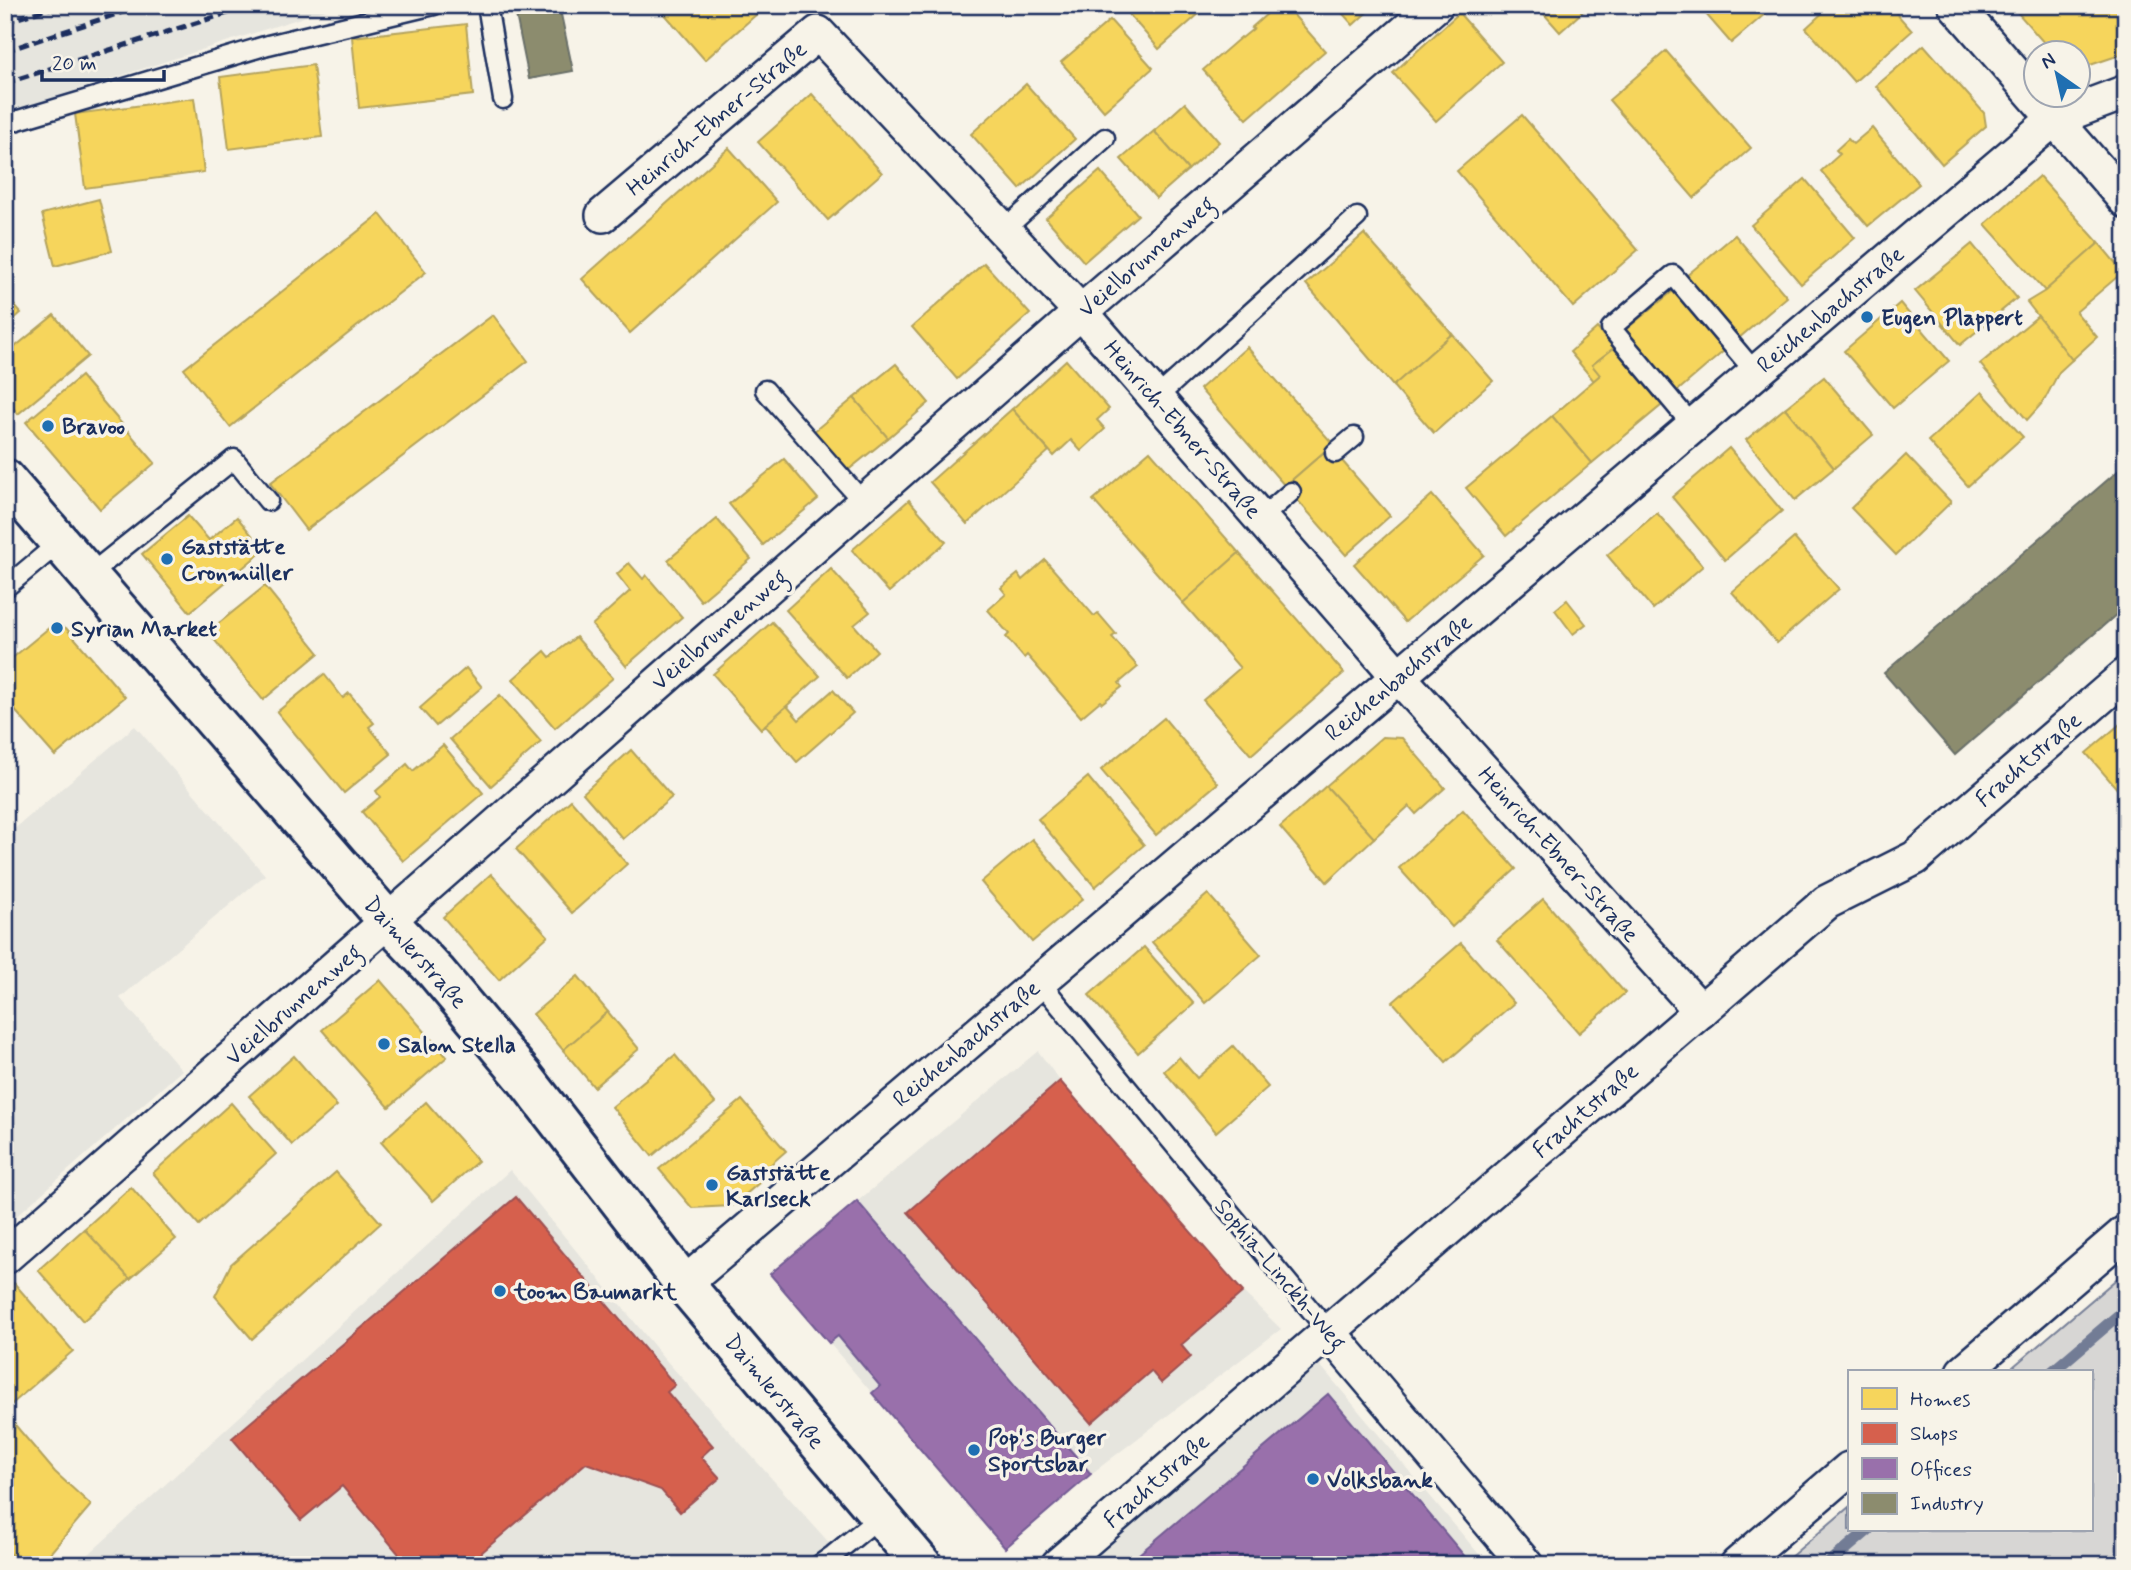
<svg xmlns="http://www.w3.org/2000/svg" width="2131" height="1570" font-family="Mynerve,sans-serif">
<rect width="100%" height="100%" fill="#f7f3e8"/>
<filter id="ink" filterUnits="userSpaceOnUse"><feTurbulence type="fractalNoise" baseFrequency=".0143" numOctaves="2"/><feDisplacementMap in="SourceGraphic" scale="14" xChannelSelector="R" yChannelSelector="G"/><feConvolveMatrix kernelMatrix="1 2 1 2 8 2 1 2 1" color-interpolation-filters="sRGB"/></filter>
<g filter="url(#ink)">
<g fill="#e6e5de">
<polygon points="5,5 341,5 5,113"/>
<polygon points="5,555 30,583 5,604"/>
<polygon points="135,726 265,875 120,998 182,1070 5,1226 5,837"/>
<polygon points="1038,1051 1060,1081 1243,1292 1281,1329 1091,1474 1005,1548 770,1274"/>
<polygon points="510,1170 664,1358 849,1565 77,1565"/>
<polygon points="1315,1359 1488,1565 1079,1565"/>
</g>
<polygon fill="#d7d6d4" stroke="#798299" stroke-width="2" points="2126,1271 2126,1565 1781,1565 1849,1507 1849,1530 2091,1530 2091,1372 2007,1372"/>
<g fill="#f6d55c" stroke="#b4a35d" stroke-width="2">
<polygon points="668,5 767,5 705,60 662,11"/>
<polygon points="1134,5 1209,5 1159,49 1127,12"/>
<polygon points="1277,5 1285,5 1325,51 1247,119 1203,70 1241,37 1242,38 1253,29 1251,28"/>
<polygon points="1335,5 1375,5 1353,25"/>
<polygon points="1536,5 1590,5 1560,32"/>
<polygon points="1698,5 1757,5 1765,14 1731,43"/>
<polygon points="1831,5 1889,5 1912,31 1854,82 1806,28"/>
<polygon points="2011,5 2124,5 2126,11 2126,53 2078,69 2078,52 2052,52"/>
<polygon points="1459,13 1502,62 1436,121 1393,73"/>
<polygon points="1110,20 1153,68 1104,111 1061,62"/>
<polygon points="466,24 473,95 359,108 352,37"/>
<polygon points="1924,45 1984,113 1986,126 1942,164 1876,86"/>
<polygon points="1666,51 1751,148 1694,198 1609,100"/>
<polygon points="313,65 322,137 229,149 220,77"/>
<polygon points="1026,84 1075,139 1020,189 971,134"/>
<polygon points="812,94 882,173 828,220 758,142"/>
<polygon points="194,98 204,172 85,188 75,114"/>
<polygon points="1185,103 1219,142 1188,170 1154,131"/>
<polygon points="1522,115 1638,250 1573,307 1457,171"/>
<polygon points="1872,128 1919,184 1868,226 1821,171 1840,154 1836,150 1848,139 1853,144"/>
<polygon points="1154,131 1188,170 1156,198 1121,159"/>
<polygon points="729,148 777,202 630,333 582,279"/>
<polygon points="1100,171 1138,215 1084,262 1046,218"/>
<polygon points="2039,176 2099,243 2045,291 1985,224"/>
<polygon points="1805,179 1855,238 1801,284 1751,225"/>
<polygon points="99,199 112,251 55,266 42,214"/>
<polygon points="380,214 426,272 230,427 184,369"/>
<polygon points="1364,234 1452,334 1393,386 1306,284"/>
<polygon points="1735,235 1787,297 1739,338 1686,276"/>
<polygon points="2099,243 2123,272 2076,312 2097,337 2072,360 2027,302 2045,291"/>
<polygon points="1972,244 2017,298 1960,345 1915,291"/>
<polygon points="984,263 1030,314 957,379 912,327"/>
<polygon points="1673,291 1724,351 1675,393 1624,331"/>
<polygon points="5,295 21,313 5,327"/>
<polygon points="1900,303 1949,361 1893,408 1844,351"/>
<polygon points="54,315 88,356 18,414 5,398 5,355"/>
<polygon points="493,315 528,361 306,530 270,483"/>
<polygon points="2038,316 2072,360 2059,372 2044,401 2027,420 1980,364"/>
<polygon points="1597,328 1614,348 1592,365 1600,375 1594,381 1570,352"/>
<polygon points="1452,334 1493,381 1434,433 1393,386"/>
<polygon points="1247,347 1333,444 1285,486 1200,389"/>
<polygon points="1614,348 1662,405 1592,463 1552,416 1600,375 1592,365"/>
<polygon points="1066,360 1109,409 1097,420 1105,429 1081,451 1071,440 1054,456 1012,409"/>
<polygon points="896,364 929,403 888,438 854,398"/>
<polygon points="81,376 155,463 100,509 26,422"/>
<polygon points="1824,377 1873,435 1834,468 1785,408"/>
<polygon points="1982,392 2023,437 1968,486 1928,441"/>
<polygon points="854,398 888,438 847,471 813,432"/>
<polygon points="1785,408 1834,468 1795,500 1746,440"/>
<polygon points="1012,409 1049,451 967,524 930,482"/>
<polygon points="1552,416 1592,463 1506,536 1466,488"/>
<polygon points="1330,447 1390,516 1346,555 1285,486"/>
<polygon points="1729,448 1782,511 1725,560 1672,497"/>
<polygon points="1150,451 1239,553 1183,603 1093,500"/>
<polygon points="1906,455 1951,502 1896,555 1851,508"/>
<polygon points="784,459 818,499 763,545 729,504"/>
<polygon points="1432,495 1484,555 1405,622 1354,564"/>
<polygon points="909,500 946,542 889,592 852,550"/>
<polygon points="1657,513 1703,566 1653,609 1607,555"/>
<polygon points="188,516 209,540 237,517 264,550 190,612 142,554"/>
<polygon points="717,519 751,559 701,601 668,560"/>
<polygon points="1794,538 1839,589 1777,643 1732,592"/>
<polygon points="1239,553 1344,673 1251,755 1203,700 1240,668 1183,603"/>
<polygon points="1045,560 1094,616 1098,613 1116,634 1112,637 1138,667 1119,683 1122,687 1102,703 1100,701 1081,717 1027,655 1024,658 1006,637 1009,634 988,610 1006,594 1001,588 1018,574 1022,580"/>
<polygon points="629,563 643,579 646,575 682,617 626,666 592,625 630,591 617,574"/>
<polygon points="831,569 870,612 854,625 877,651 847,678 786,610"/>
<polygon points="265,586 319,653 263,700 208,632"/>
<polygon points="1567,600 1586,624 1573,634 1555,610"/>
<polygon points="772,622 820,676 761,729 713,674"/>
<polygon points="50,627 66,628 125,697 55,756 5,699 5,664"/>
<polygon points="576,637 613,678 555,728 513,679 545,651 550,657"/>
<polygon points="466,668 482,687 436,726 420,708"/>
<polygon points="324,674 343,698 349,693 374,723 369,727 391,754 344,793 277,712"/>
<polygon points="833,690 853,713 797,762 765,725 787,706 799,720"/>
<polygon points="500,695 541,742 491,786 450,739"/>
<polygon points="1164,718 1218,783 1156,835 1101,770"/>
<polygon points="2126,719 2126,799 2086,753"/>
<polygon points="1382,737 1402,738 1445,788 1416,814 1409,806 1374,838 1326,786"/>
<polygon points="443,745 483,793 403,861 362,812 380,797 376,791 407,764 413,771"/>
<polygon points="631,750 672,797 623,839 583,793"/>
<polygon points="1088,777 1144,845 1095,887 1038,819"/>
<polygon points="1326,786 1374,838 1327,882 1280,827"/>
<polygon points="571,800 627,864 572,913 516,849"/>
<polygon points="1463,810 1516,869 1452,927 1399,868"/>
<polygon points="1032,839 1083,899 1032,942 981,882"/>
<polygon points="491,874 548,936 499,980 443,917"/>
<polygon points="1208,894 1261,955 1205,1003 1152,942"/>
<polygon points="1543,899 1625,993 1579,1033 1497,940"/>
<polygon points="1461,943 1514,1003 1446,1062 1393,1002"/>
<polygon points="1144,947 1194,1004 1138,1053 1089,995"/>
<polygon points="578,976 608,1012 563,1050 533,1014"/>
<polygon points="380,980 447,1057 389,1107 322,1030"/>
<polygon points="608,1012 639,1049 594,1087 563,1050"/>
<polygon points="1233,1046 1268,1087 1216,1132 1164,1071 1179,1057 1197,1078"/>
<polygon points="675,1055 715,1103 652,1156 612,1107"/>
<polygon points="294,1056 337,1106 292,1145 249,1096"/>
<polygon points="742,1100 786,1151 762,1172 766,1177 732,1206 692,1208 659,1169"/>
<polygon points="426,1102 478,1161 433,1201 381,1142"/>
<polygon points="231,1103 276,1154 199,1225 153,1173"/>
<polygon points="336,1172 381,1223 252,1339 215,1296 231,1264"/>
<polygon points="131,1187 176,1239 130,1279 84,1229"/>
<polygon points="84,1229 130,1279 83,1321 38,1270"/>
<polygon points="14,1283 73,1351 12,1404 5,1397 5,1291"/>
<polygon points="5,1397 12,1404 5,1411"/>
<polygon points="5,1413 55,1472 91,1505 40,1565 21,1565 5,1549"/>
</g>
<g fill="#d6604d" stroke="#9e5152" stroke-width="2">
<polygon points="1060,1081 1243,1292 1181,1345 1191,1357 1161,1383 1151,1371 1091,1423 908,1212"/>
<polygon points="516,1197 675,1385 667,1392 713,1446 701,1457 720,1478 680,1512 661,1490 586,1463 467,1565 408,1565 342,1486 301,1520 232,1438"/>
</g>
<g fill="#9970ab" stroke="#735c94" stroke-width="2">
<polygon points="857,1201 1091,1474 1005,1548 872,1393 880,1386 838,1336 829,1343 770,1274"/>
<polygon points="1328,1394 1472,1565 1126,1565"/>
</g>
<g fill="#8c8c6e" stroke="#6a7069" stroke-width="2">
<polygon points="514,5 559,5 573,71 529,79"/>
<polygon points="2126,464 2126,606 1955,755 1884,673"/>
</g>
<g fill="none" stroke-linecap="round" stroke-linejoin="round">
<g stroke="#727c95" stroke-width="12">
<polyline points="2052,1372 2126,1309"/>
<polyline points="1827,1565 1868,1530"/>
</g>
<defs>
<g id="lane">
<polyline points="487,5 503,99"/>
<polyline points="5,124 268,45 434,5"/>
<polyline points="1004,230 1105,138"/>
<polyline points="765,390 863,502"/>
<polyline points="1156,398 1357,217"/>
<polyline points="1693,426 1611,328 1673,275 1755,372"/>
<polyline points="1335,453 1354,437"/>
<polyline points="1261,518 1291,492"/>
<polyline points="89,575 234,459 268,501"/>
<polyline points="5,588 60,542"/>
<polyline points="1039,981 1328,1331"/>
<polyline points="819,1565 833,1555 881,1516"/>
</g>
<g id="street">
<polyline points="1955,5 2126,201"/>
<polyline points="603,215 818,33 1081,312 1398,676 1701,1011"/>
<polyline points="5,1257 1081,312 1436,5"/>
<polyline points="684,1284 2054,119 2126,92"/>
<polyline points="1328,1331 1526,1565"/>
<polyline points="1963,1372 2126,1232"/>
<polyline points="1058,1565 1827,902 1915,858 2126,675"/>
<polyline points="1737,1565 1849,1469"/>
</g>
<polyline id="secondary" points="5,479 387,920 436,972 524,1077 684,1284 922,1565"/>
</defs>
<use href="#lane" stroke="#1b2f5e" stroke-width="23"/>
<use href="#street" stroke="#1b2f5e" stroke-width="38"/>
<use href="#secondary" stroke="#1b2f5e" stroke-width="44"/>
<use href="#lane" stroke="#f7f3e8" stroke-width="18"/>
<use href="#street" stroke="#f7f3e8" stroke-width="33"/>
<use href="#secondary" stroke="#f7f3e8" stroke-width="38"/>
<g stroke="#1b2f5e" stroke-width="5" stroke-dasharray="10 5" stroke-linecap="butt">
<polyline points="5,22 60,5"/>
<polyline points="5,51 144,5"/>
<polyline points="5,83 253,5"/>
</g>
</g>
</g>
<g fill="#1f6fb2" stroke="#f7f3e8" stroke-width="2.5">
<circle cx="1867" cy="317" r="7"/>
<circle cx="48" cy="426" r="7"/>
<circle cx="167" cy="559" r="7"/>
<circle cx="57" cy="628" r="7"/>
<circle cx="384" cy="1044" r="7"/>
<circle cx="712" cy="1185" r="7"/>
<circle cx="500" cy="1291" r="7"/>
<circle cx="974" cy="1450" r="7"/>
<circle cx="1313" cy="1479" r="7"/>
</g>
<g text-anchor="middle" stroke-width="7" stroke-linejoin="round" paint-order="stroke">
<g font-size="23" fill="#1b2f5e" stroke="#f7f3e8">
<text transform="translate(716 118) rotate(-40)" y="8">Heinrich-Ebner-Straße</text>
<text transform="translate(1146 256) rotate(-41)" y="8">Veielbrunnenweg</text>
<text transform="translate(1830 309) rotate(-40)" y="8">Reichenbachstraße</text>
<text transform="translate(1183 429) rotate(49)" y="8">Heinrich-Ebner-Straße</text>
<text transform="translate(719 629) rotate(-41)" y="8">Veielbrunnenweg</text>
<text transform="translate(1398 677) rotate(-40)" y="8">Reichenbachstraße</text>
<text transform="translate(2028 759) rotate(-41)" y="8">Frachtstraße</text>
<text transform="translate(1559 854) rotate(48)" y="8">Heinrich-Ebner-Straße</text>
<text transform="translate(416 952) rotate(48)" y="8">Daimlerstraße</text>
<text transform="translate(293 1004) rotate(-41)" y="8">Veielbrunnenweg</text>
<text transform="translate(966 1043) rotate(-40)" y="8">Reichenbachstraße</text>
<text transform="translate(1585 1110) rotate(-41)" y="8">Frachtstraße</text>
<text transform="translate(1281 1274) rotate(50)" y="8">Sophia-Linckh-Weg</text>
<text transform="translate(775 1391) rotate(50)" y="8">Daimlerstraße</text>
<text transform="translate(1156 1480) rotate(-41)" y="8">Frachtstraße</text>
</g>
<g font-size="23" font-weight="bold" fill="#1b2f5e" stroke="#f7f3e8" text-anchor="start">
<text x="1881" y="325">Eugen Plappert</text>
<text x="62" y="434">Bravoo</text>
<text x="181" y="554">Gaststätte<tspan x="181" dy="26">Cronmüller</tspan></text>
<text x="71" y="636">Syrian Market</text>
<text x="398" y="1052">Salon Stella</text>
<text x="726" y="1180">Gaststätte<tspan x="726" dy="26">Karlseck</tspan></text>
<text x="514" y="1299">toom Baumarkt</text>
<text x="988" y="1445">Pop's Burger<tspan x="988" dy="26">Sportsbar</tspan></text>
<text x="1327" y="1487">Volksbank</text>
</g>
</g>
<rect width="2131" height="1570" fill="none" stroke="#f7f3e8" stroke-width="28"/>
<rect x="14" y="14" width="2103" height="1542" fill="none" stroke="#1b2f5e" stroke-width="2.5" filter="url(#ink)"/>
<rect x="1848" y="1370" width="245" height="161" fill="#f7f3e8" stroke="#9fa5b1" stroke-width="2"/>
<rect x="1862" y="1388" width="35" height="21" fill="#f6d55c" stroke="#9fa5b1" stroke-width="2"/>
<text x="1910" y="1406" font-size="21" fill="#1b2f5e">Homes</text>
<rect x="1862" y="1423" width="35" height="21" fill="#d6604d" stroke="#9fa5b1" stroke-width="2"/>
<text x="1910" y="1440" font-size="21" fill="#1b2f5e">Shops</text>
<rect x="1862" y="1458" width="35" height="21" fill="#9970ab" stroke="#9fa5b1" stroke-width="2"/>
<text x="1910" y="1476" font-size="21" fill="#1b2f5e">Offices</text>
<rect x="1862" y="1493" width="35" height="21" fill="#8c8c6e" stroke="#9fa5b1" stroke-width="2"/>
<text x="1910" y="1510" font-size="21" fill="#1b2f5e">Industry</text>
<g transform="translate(2057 74) rotate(326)"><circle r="33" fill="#f7f3e8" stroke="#9fa5b1" stroke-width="2"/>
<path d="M0-5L12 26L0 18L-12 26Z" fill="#1f6fb2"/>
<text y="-10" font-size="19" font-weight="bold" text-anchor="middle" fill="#1b2f5e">N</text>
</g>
<path d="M42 70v10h122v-10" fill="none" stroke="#1b2f5e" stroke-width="3.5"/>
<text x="52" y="70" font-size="21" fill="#1b2f5e" stroke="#f7f3e8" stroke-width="5" paint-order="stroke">20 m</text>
</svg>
